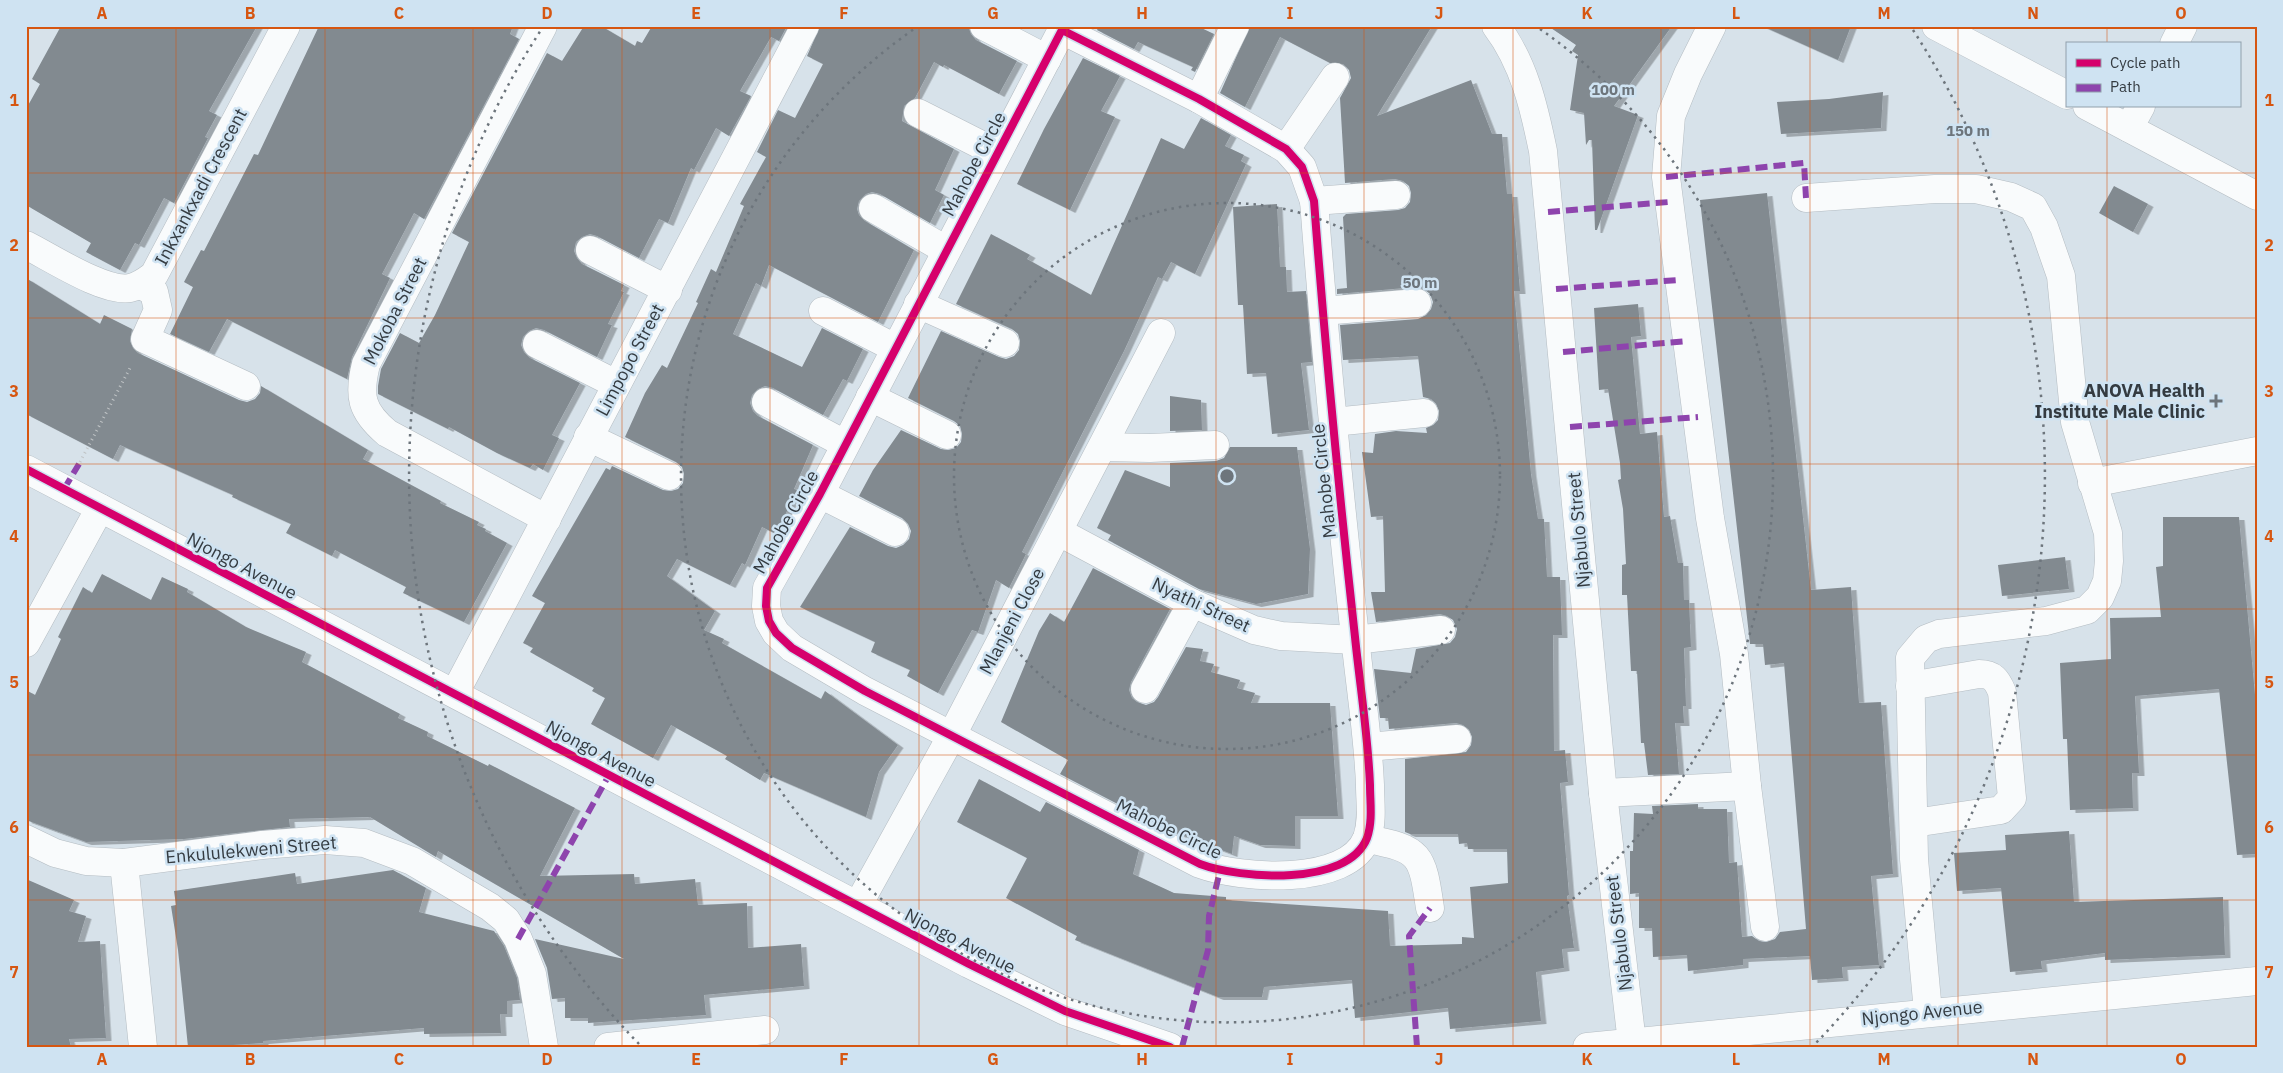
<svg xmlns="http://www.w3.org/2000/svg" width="2283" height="1073" font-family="'IBM Plex Sans',sans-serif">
<defs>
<filter id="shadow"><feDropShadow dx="5.5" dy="3" stdDeviation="0" flood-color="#0004"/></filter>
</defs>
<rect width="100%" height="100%" fill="#d7e2ea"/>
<g fill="#828a90" filter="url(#shadow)">
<polygon points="61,26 257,26 209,111 217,115 205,137 208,138 174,203 164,198 139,245 135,243 120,270 86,252 91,243 26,205 26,109 40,84 32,79"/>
<polygon points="319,26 513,26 510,34 519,39 424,219 414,213 382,274 390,278 352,357 347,379 227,319 209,352 170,334 193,287 184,282 201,250 204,251 254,154 258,155"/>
<polygon points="584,26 601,26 635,46 637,41 642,43 652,26 787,26 779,41 771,37 740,91 751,96 729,136 716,128 694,170 691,168 668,223 659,219 639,258 597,236 590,234 582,237 576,242 574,251 577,258 582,264 624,285 621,291 624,292 608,324 612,325 597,357 544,330 536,328 529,331 523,337 521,345 524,352 530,358 580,383 552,435 559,438 543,470 533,464 530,468 497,453 449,427 448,429 378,394 378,386 381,369 400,333 419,343 435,315 469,242 452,233 547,53 562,61"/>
<polygon points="820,26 968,26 971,34 976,40 1017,61 999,94 944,65 943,67 934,62 915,98 904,106 902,121 954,149 935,190 944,195 930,223 880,194 872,192 866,194 859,201 857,209 859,215 865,221 914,250 878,322 769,265 761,286 756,283 733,334 802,367 822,328 863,349 847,381 843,379 823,415 773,388 765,386 758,389 752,395 750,403 753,411 758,416 813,445 794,489 797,490 776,534 762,527 745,565 742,563 730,585 677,559 667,576 715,611 704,630 724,639 722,643 821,699 825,691 898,745 879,772 866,817 764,773 760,780 725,759 727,756 671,725 653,758 591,724 605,698 592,691 594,688 530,652 533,648 523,643 545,603 532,596 606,468 610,470 612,466 663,490 671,491 678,489 683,483 684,474 682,467 676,462 625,437 645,393 662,365 667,368 698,303 696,302 711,269 716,272 744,206 740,204 766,157 757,152 778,110 795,118 823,64 807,56"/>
<polygon points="1099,26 1197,26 1214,34 1195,72 1191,70 1193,67 1138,42 1134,49 1097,30"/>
<polygon points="1250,26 1432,26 1377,116 1471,80 1492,134 1502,134 1507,194 1512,194 1520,291 1514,291 1531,474 1538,519 1544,519 1547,577 1560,577 1562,635 1553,635 1554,751 1565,750 1568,782 1560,783 1569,895 1567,896 1574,948 1562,949 1564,968 1536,972 1541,1021 1450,1029 1448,1008 1355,1018 1352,980 1264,987 1262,997 1218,997 1075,940 1077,936 1006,898 1027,858 957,822 979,779 1040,812 1046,802 1139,850 1133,874 1174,893 1226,897 1226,900 1388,911 1390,946 1462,944 1462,937 1474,938 1470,887 1508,883 1507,849 1468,849 1467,843 1459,844 1458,834 1410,834 1405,832 1405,759 1466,752 1471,745 1472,737 1469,730 1463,725 1456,723 1389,729 1388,718 1380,718 1374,669 1411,673 1416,649 1450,643 1455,637 1457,629 1453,620 1447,616 1440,614 1376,622 1371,592 1385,592 1383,516 1371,517 1362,452 1373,453 1375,434 1396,431 1427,433 1426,428 1433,425 1438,420 1439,411 1436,404 1431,399 1423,397 1418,356 1343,360 1340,325 1418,319 1426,315 1431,309 1433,302 1430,294 1424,289 1416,287 1337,294 1337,289 1347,288 1343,217 1346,214 1398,210 1405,208 1410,202 1411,193 1409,186 1403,181 1395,179 1345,183 1340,98 1351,78 1349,70 1343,64 1330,63 1280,37 1245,107 1220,93"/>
<polygon points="1548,26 1672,26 1614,106 1638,115 1597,230 1595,230 1592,140 1589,140 1586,145 1584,113 1570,110 1578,55 1572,51 1576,45"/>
<polygon points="1762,26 1851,26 1838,60"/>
<polygon points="1083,58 1120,76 1101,111 1115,117 1070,210 1017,184 1044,129"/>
<polygon points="1883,92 1881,128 1781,134 1777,102 1829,99"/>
<polygon points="1201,118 1231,135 1225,146 1244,155 1241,161 1246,164 1195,274 1171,262 1162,279 1158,277 1124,351 1022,552 1026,554 1009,588 996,580 978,632 972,630 938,693 907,676 910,670 871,652 875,642 800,607 850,527 888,546 896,548 903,545 909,539 911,531 908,524 902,518 859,496 873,470 901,430 941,449 948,450 956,448 961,442 962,434 960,426 954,421 908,398 941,331 999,357 1006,359 1014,356 1019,350 1020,341 1018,334 1012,329 956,304 991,234 1030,255 1027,259 1091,295 1161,138 1184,149"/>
<polygon points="2114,186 2148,204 2133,232 2099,213"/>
<polygon points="1767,193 1811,590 1851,587 1859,703 1881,702 1893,874 1871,876 1879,965 1842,967 1843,978 1812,980 1810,956 1743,959 1743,965 1688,971 1687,955 1653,957 1652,928 1639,928 1639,893 1630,894 1630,851 1633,851 1634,813 1653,814 1652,806 1698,804 1698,809 1727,809 1729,863 1737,862 1742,937 1752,936 1759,941 1766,942 1775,939 1780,932 1806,929 1784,663 1765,665 1763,644 1750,644 1700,200"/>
<polygon points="1277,204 1280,267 1286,267 1287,292 1306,291 1312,362 1301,363 1309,430 1272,434 1266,373 1247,374 1243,305 1238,305 1233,207"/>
<polygon points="26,278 100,324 104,315 132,329 130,341 133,348 138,353 239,400 247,402 255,399 260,393 261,386 368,450 363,459 441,501 440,503 479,522 477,525 486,529 485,531 507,543 464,622 403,593 406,587 335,550 332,556 286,533 291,524 232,497 233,495 120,445 113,459 26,414"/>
<polygon points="1638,304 1641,336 1631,337 1640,434 1657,432 1664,517 1670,516 1678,563 1683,563 1684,600 1689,600 1691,647 1684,648 1686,706 1683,706 1684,723 1675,723 1679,774 1648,775 1644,743 1641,743 1637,671 1631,671 1627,595 1622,595 1622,565 1626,564 1623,509 1618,480 1621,479 1620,463 1608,389 1599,390 1594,308"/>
<polygon points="1170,396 1201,400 1202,430 1170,431"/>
<polygon points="1230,447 1297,447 1310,549 1308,594 1256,604 1199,589 1108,540 1111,535 1097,528 1125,470 1170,487 1170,463 1216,461 1224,458"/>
<polygon points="2163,517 2239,517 2257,717 2257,854 2237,855 2219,689 2135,696 2139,773 2132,773 2133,808 2070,810 2067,739 2063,739 2060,663 2111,659 2110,618 2161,617 2156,567 2163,566"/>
<polygon points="2065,557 2069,589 2002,596 1998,565"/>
<polygon points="1093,568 1170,609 1131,682 1129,690 1132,698 1137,702 1146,705 1154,702 1158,697 1186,647 1203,649 1200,661 1214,664 1211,672 1240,680 1237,688 1255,693 1251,703 1330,703 1338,816 1295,816 1295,846 1260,845 1234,836 1232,854 1168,830 1060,774 1068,760 1001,722 1039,631 1050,613 1064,622"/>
<polygon points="102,574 151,600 162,577 188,589 187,592 246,627 306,652 302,662 400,714 398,718 428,732 427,736 488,766 489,764 575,808 540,876 634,874 635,884 695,879 698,905 747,903 748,948 801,944 804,986 704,995 706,1015 588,1023 588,1018 565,1018 565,998 552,999 547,968 535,939 624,959 438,851 436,857 370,817 289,819 290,827 184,839 86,842 26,820 26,690 35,695 61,639 58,637 83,587 92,593"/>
<polygon points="2069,831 2074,902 2223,897 2225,955 2105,960 2105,953 2041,961 2042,969 2010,972 2001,888 1957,891 1954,853 2006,850 2005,835"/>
<polygon points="393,870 426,888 419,912 494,931 504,946 517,978 520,1000 507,1001 507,1014 500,1014 501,1033 424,1034 424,1028 263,1041 263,1043 233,1045 234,1047 188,1047 178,950 171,906 176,905 174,891 295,873 297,884"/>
<polygon points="26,879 74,900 69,911 86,916 78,942 100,941 106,1038 69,1039 71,1047 26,1047"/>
</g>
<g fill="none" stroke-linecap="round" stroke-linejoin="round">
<defs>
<g id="minor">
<path d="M543 26 366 364C358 396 361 411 387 433L547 519"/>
<polyline points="984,26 1047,59"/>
<path d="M1496 26C1524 63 1534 107 1543 151L1603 793 1632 1043"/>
<polyline points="1712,26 1688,74 1671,116 1666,177 1710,518 1734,654 1747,786 1765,927"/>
<polyline points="1936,26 2067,95"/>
<path d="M1062 30 1199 99 1286 149 1302 167 1314 201C1325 346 1339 492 1355 637 1360 686 1368 735 1370 785 1370 802 1373 821 1367 838 1348 887 1240 879 1200 864L865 691 792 648 776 633 769 621 766 606 767 588 820 494 1064 26"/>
<polyline points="2174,44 2183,26"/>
<polyline points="1199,99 1235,26"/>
<polyline points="2087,106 2257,196"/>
<polyline points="918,113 997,153"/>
<polyline points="2129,128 2141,106"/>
<polyline points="1286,149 1335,77"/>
<polyline points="1806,198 1935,189 1976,189 2011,197 2033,207 2044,227 2061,276 2075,422 2108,533 2109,561 2107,581 2100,597 2087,610 2046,621 1939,634 1926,639 1910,658 1914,859 1928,1012"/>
<polyline points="1314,201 1396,195"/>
<polyline points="873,208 946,250"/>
<path d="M26 245C50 257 105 293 130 288 140 286 146 281 154 275L286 26"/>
<polyline points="590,250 668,290"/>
<polyline points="141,285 154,292 158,310 145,339 246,386"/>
<polyline points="918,304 1005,343"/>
<polyline points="823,311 895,348"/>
<polyline points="1323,311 1417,303"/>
<polyline points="537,344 616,384"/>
<polyline points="870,397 947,435"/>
<polyline points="766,402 845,444"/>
<polyline points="1333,422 1424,413"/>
<polyline points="588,437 669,476"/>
<polyline points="1103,447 1150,448 1215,445"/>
<polyline points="26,469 969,964 1065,1011 1170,1047"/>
<polyline points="2092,483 2257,451"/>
<polyline points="820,494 895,532"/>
<polyline points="1059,532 1192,603 1254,630 1281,636 1355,640 1441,630"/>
<polyline points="26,643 100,508"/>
<path d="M1910 686 1979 674C1993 674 1997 680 2002 692L2012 798 2001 810 1914 823"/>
<polyline points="1145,689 1192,603"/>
<polyline points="455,693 805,26"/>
<polyline points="1368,747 1457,739"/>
<polyline points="1603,793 1747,786"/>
<polyline points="26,839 55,853 86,861 124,863 262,845 325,840 364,843 412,861 490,907 506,920 518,939 532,974 544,1047"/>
<path d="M1367 839C1421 849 1422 854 1430 908"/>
<polyline points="124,863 143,1047"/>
<polyline points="858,905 952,735 1161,333"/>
<polyline points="608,1047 765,1030"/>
<polyline points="1587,1047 2257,981"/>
</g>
</defs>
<use href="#minor" stroke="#b4bcc2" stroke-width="29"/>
<polyline stroke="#c0c4c6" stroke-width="3" stroke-dasharray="1 4" stroke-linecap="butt" points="80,462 130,368"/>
<use href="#minor" stroke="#f9fbfc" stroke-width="28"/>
<g stroke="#8e44ad" stroke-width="6" stroke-dasharray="12 6" stroke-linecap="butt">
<polyline points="1666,177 1804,163 1806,198"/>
<polyline points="1548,212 1669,202"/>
<polyline points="1556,289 1678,280"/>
<polyline points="1563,352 1688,341"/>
<polyline points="1570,427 1698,417"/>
<polyline points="64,489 79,464"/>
<polyline points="518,939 609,775"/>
<polyline points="1182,1047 1208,950 1209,916 1220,871"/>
<polyline points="1417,1047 1409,936 1430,908"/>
</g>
<defs>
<g id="cycleway">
<path d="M1062 30 1199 99 1286 149 1302 167 1314 201C1325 346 1339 492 1355 637 1360 686 1368 735 1370 785 1370 802 1373 821 1367 838 1348 887 1240 879 1200 864L865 691 792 648 776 633 769 621 766 606 767 588 820 494 1064 26"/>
<polyline points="26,469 969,964 1065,1011 1170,1047"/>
</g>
</defs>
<use href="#cycleway" stroke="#cfe3f2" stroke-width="11"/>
<use href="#cycleway" stroke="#d6006c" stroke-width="8"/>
</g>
<path fill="none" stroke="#d65611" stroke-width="1" stroke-opacity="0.55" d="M176 26V1047M325 26V1047M473 26V1047M622 26V1047M770 26V1047M919 26V1047M1067 26V1047M1216 26V1047M1364 26V1047M1513 26V1047M1661 26V1047M1810 26V1047M1958 26V1047M2107 26V44M2107 106V1047M26 173H2257M26 318H2257M26 464H2257M26 609H2257M26 755H2257M26 900H2257"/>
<g fill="none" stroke="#6d757c" stroke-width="2.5" stroke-dasharray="2.5 5">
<circle cx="1227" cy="476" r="273"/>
<path d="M1540 29A546 546 0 1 1 914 29"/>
<path d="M639 1044A818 818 0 0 1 541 30M1913 30A818 818 0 0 1 1815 1044"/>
</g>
<path fill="#6d757c" stroke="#cfe3f2" stroke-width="2" d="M2213.5 393.5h5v5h5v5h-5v5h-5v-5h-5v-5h5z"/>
<g text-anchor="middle" stroke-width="5" stroke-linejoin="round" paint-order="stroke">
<g font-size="18" fill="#343b41" stroke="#cfe3f2">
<text transform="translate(974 164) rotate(-62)" y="6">Mahobe Circle</text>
<text transform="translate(201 187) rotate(-62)" y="6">Inkxankxadi Crescent</text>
<text transform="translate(395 311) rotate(-63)" y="6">Mokoba Street</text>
<text transform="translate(630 360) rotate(-62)" y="6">Limpopo Street</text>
<text transform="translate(1324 481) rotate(-96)" y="6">Mahobe Circle</text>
<text transform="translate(786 522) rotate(-61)" y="6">Mahobe Circle</text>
<text transform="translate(1579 530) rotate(-95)" y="6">Njabulo Street</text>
<text transform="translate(242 566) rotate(28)" y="6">Njongo Avenue</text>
<text transform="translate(1201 605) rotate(25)" y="6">Nyathi Street</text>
<text transform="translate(1012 621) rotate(-62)" y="6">Mlanjeni Close</text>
<text transform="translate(601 754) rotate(28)" y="6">Njongo Avenue</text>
<text transform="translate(1169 829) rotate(26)" y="6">Mahobe Circle</text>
<text transform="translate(251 850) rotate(-5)" y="6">Enkululekweni Street</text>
<text transform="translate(1619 933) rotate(-97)" y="6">Njabulo Street</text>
<text transform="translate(960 941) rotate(27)" y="6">Njongo Avenue</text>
<text transform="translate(1922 1013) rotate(-6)" y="6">Njongo Avenue</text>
</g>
<g font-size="18" font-weight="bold" fill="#343b41" stroke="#cfe3f2" text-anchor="end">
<text x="2205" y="397">ANOVA Health<tspan x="2205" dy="21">Institute Male Clinic</tspan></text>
</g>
</g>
<circle cx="1227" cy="476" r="8" fill="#6d757c" stroke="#cfe3f2" stroke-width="2.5"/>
<g font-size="15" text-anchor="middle" font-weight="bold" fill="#6d757c" stroke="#cfe3f2" stroke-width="5" stroke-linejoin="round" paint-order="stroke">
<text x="1613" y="95">100 m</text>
<text x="1968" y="136">150 m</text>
<text x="1420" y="288">50 m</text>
</g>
<rect width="2283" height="1073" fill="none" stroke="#cfe3f2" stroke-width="55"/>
<rect x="2066" y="42" width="175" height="65" fill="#cfe3f2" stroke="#91a0ab"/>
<rect x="2076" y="59" width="25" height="8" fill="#d6006c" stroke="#91a0ab"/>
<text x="2110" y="68" font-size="15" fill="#343b41">Cycle path</text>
<rect x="2076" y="84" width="25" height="8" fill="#8e44ad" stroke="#91a0ab"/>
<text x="2110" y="92" font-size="15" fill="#343b41">Path</text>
<rect x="28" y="28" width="2228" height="1018" fill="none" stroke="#d65611" stroke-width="2"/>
<g font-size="16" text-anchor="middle" font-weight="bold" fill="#d65611">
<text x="102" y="19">A</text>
<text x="250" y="19">B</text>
<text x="399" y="19">C</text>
<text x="547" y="19">D</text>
<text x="696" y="19">E</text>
<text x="844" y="19">F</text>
<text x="993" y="19">G</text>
<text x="1142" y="19">H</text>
<text x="1290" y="19">I</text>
<text x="1439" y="19">J</text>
<text x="1587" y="19">K</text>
<text x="1736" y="19">L</text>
<text x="1884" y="19">M</text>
<text x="2033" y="19">N</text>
<text x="2181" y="19">O</text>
<text x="14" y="106">1</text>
<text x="2269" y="106">1</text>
<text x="14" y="251">2</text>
<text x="2269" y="251">2</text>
<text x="14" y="397">3</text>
<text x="2269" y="397">3</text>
<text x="14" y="542">4</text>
<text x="2269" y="542">4</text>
<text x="14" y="688">5</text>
<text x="2269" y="688">5</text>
<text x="14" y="833">6</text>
<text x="2269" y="833">6</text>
<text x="14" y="978">7</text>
<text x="2269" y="978">7</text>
<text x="102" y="1065">A</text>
<text x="250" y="1065">B</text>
<text x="399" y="1065">C</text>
<text x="547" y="1065">D</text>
<text x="696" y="1065">E</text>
<text x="844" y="1065">F</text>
<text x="993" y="1065">G</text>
<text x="1142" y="1065">H</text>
<text x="1290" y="1065">I</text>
<text x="1439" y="1065">J</text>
<text x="1587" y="1065">K</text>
<text x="1736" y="1065">L</text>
<text x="1884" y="1065">M</text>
<text x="2033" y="1065">N</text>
<text x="2181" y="1065">O</text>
</g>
</svg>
